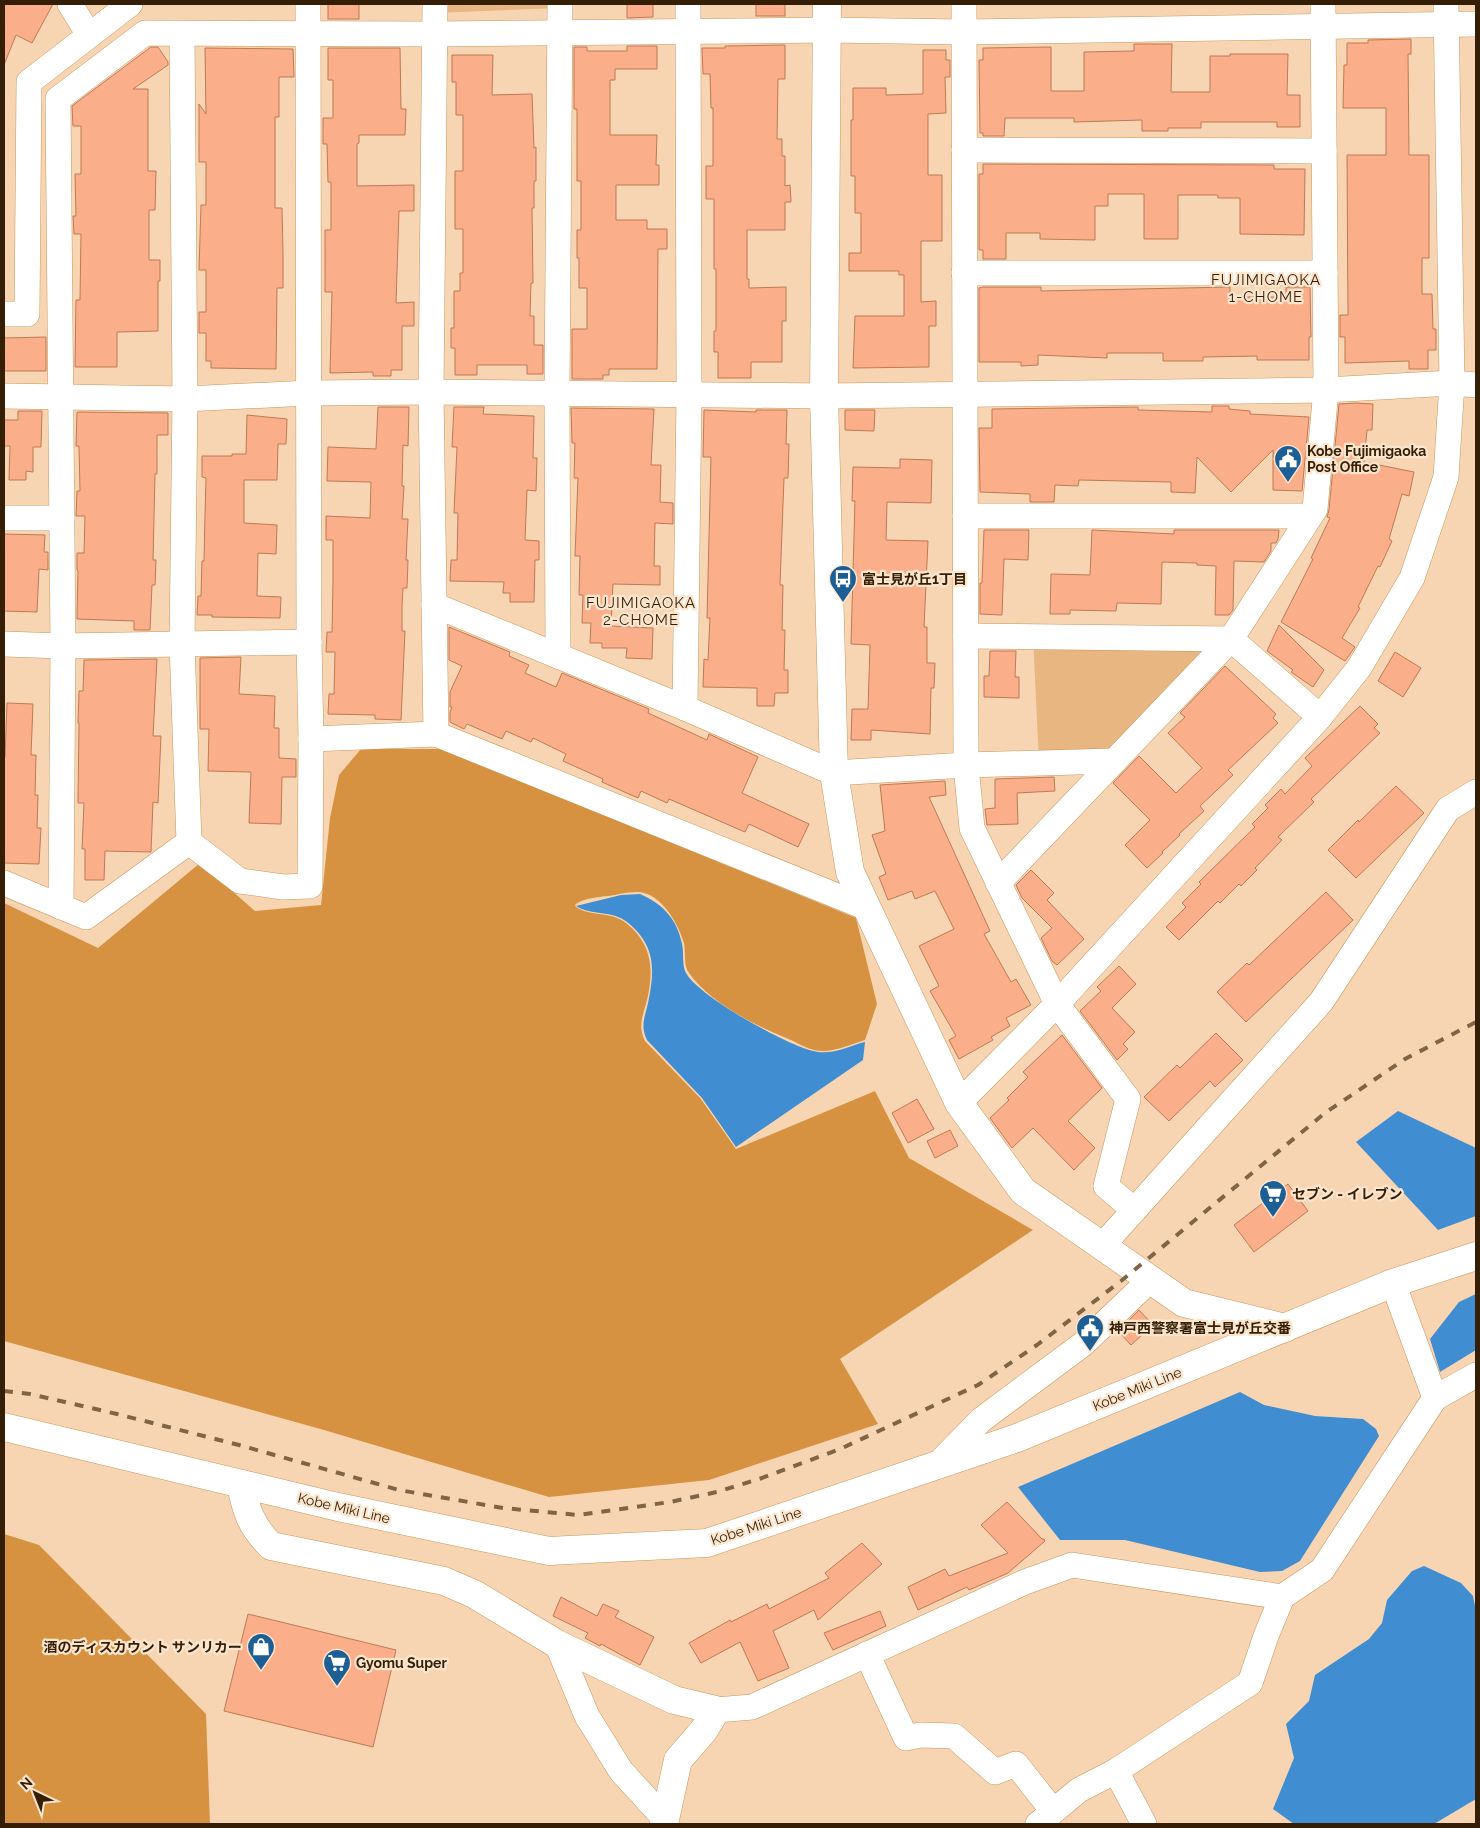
<svg xmlns="http://www.w3.org/2000/svg" width="1480" height="1828" font-family="Raleway,'Noto Sans JP',sans-serif">
<rect width="100%" height="100%" fill="#f8d5b2"/>
<g fill="#e8b681">
<polygon points="435,4 560,4 560,8 435,13"/>
<polygon points="1033,636 1231,639 1113,761 1039,763"/>
</g>
<g fill="#d69240">
<path d="M361 749H441L856 918 877 1004 865 1040C848 1045 832 1054 814 1050 807 1048 799 1044 793 1041 758 1027 711 1004 689 973 683 965 686 952 684 943 678 923 661 893 638 892 631 892 622 893 615 895 604 897 584 897 575 905L576 907C591 917 611 911 626 923 654 945 654 973 646 1004 642 1018 638 1027 645 1041L701 1099 736 1149 875 1091 909 1158 1033 1230 840 1359 878 1424 709 1480 549 1497 324 1430 4 1341V903L98 948 200 863 255 911 321 905 330 818 339 775Z"/>
<polygon points="4,1534 39,1545 206,1714 210,1824 4,1824"/>
</g>
<g fill="#408ed1">
<path d="M640 894C663 904 677 919 682 944 684 952 682 963 685 971 695 995 787 1045 813 1051 832 1056 848 1046 865 1042L863 1060 736 1147 702 1098 647 1040C640 1026 645 1017 648 1003 655 970 656 945 627 922 612 910 592 916 576 906L621 895Z"/>
<polygon points="1398,1111 1476,1148 1476,1216 1438,1230 1356,1142"/>
<polygon points="1476,1294 1476,1350 1440,1372 1430,1339 1459,1302"/>
<polygon points="1240,1392 1264,1405 1315,1416 1363,1419 1376,1429 1379,1436 1300,1561 1282,1571 1260,1572 1125,1540 1060,1540 1018,1487"/>
<polygon points="1424,1566 1461,1583 1473,1596 1476,1611 1476,1799 1434,1824 1294,1824 1273,1809 1294,1758 1286,1724 1309,1701 1315,1675 1369,1639 1382,1623 1387,1600 1412,1571"/>
</g>
<g fill="#faaf8a" stroke="#bf7955">
<polygon points="4,4 53,4 32,43 16,35 4,65"/>
<rect x="328" y="4" width="31" height="15"/>
<polygon points="627,4 653,4 653,17 627,18"/>
<rect x="756" y="4" width="29" height="12"/>
<polygon points="1411,39 1411,54 1408,54 1409,155 1429,155 1429,258 1422,258 1422,294 1432,294 1433,329 1436,329 1436,350 1428,350 1428,369 1409,369 1409,361 1345,363 1345,337 1340,337 1340,315 1348,315 1347,155 1386,155 1386,108 1343,108 1344,65 1347,65 1347,43 1368,43 1368,40"/>
<polygon points="1134,44 1172,44 1171,92 1210,92 1210,56 1230,56 1230,54 1288,54 1287,95 1300,95 1300,127 1277,127 1277,122 1201,122 1201,128 1168,128 1168,131 1142,131 1142,120 1074,122 1074,118 1005,118 1004,136 983,136 983,133 980,133 979,60 983,60 983,48 1051,47 1051,91 1084,91 1084,52 1134,51"/>
<polygon points="785,45 785,79 778,79 777,139 782,139 782,156 785,156 785,186 790,185 791,202 785,202 785,230 747,230 747,279 749,279 749,288 786,287 786,321 782,321 782,362 751,362 751,378 718,378 718,352 714,352 714,331 716,331 716,269 714,269 714,199 706,199 706,166 713,166 713,108 711,108 710,74 703,74 702,48 725,48 725,46"/>
<polygon points="627,46 657,46 657,69 615,69 615,80 610,80 610,135 657,135 656,165 659,165 659,185 616,185 616,220 647,220 647,229 667,229 667,249 658,249 657,369 609,369 609,375 603,375 603,379 572,379 572,329 587,329 587,288 579,288 579,258 577,258 577,230 581,230 581,181 577,181 577,109 574,109 574,47 587,47 587,51 627,51"/>
<polygon points="151,47 158,47 168,62 168,65 133,89 148,89 148,171 156,171 155,210 149,210 149,260 160,260 160,281 158,281 158,331 117,332 117,367 75,367 76,300 80,300 81,234 74,234 73,216 76,216 75,174 81,174 81,126 73,126 72,106"/>
<polygon points="205,48 293,49 294,77 279,77 279,117 275,117 275,208 282,208 283,253 283,288 277,288 276,369 211,368 211,361 206,361 206,333 199,333 199,312 206,312 206,270 199,270 201,205 206,205 206,162 199,162 199,104 206,114"/>
<polygon points="328,48 400,48 401,109 406,109 405,135 359,135 359,143 357,144 357,186 414,185 414,211 399,211 396,303 414,302 414,326 402,326 402,370 391,370 391,376 373,376 373,372 330,373 332,292 325,292 325,230 331,230 331,182 328,182 327,144 323,144 323,118 333,118 333,80 328,80"/>
<polygon points="923,50 946,50 946,60 950,60 950,77 945,77 946,113 928,114 928,175 942,175 942,241 921,241 921,302 936,301 936,326 929,326 929,367 853,368 855,316 904,316 904,275 899,275 899,271 849,271 849,253 861,253 861,213 855,213 855,176 851,176 851,120 853,120 853,88 886,88 886,95 923,94"/>
<polygon points="452,55 493,55 492,95 532,94 534,148 536,147 536,181 534,181 534,208 532,208 533,283 531,283 530,316 534,316 534,345 543,345 543,374 527,374 527,365 477,365 477,375 455,375 455,348 451,348 451,328 454,328 454,291 460,291 460,273 463,273 463,229 455,229 455,171 463,171 463,115 456,115 456,82 452,82"/>
<polygon points="983,164 1274,165 1274,169 1305,169 1304,235 1240,234 1240,198 1218,198 1218,195 1178,195 1178,239 1144,239 1144,194 1108,194 1108,206 1095,206 1095,240 1040,239 1040,233 1006,233 1006,259 983,259 983,250 979,250 979,174 983,174"/>
<polygon points="983,287 1041,287 1041,291 1230,287 1230,297 1286,297 1286,287 1310,287 1311,337 1309,337 1309,360 1257,360 1257,356 1203,357 1203,361 1163,361 1163,353 1107,353 1107,358 1038,355 1038,365 1021,366 1021,362 979,362 979,288"/>
<polygon points="46,337 46,371 4,371 4,338"/>
<polygon points="1356,403 1373,404 1372,430 1367,430 1364,462 1414,472 1409,496 1402,494 1389,539 1392,541 1380,567 1378,566 1358,607 1360,608 1342,638 1355,647 1345,661 1281,622 1313,559 1311,558 1330,518 1327,517 1329,510 1339,404"/>
<polygon points="1212,406 1229,406 1229,409 1250,411 1250,414 1309,417 1302,491 1273,490 1273,450 1231,492 1197,457 1195,493 1171,492 1171,482 1079,480 1078,486 1055,485 1054,502 1030,502 1030,494 980,492 979,428 992,428 992,409 1138,407 1138,410 1212,412"/>
<polygon points="378,407 409,407 408,446 403,445 402,486 404,486 402,519 408,519 406,560 408,560 407,588 403,588 402,606 402,631 405,631 401,720 375,719 375,715 328,714 329,694 334,694 335,652 326,652 327,632 332,632 333,580 333,540 326,540 326,516 370,518 371,482 327,481 328,447 376,449"/>
<polygon points="454,407 484,407 483,414 534,416 533,458 537,458 536,491 527,490 525,540 539,541 539,560 535,560 534,602 510,602 510,593 503,593 504,582 450,581 451,560 457,560 458,513 454,513 457,447 452,447"/>
<polygon points="571,408 654,409 651,465 661,465 660,502 673,503 673,524 655,523 654,566 660,566 660,585 613,584 611,626 653,628 652,659 626,658 627,648 602,648 602,643 590,643 591,623 582,623 583,595 579,595 580,556 575,556 578,478 574,478 575,443 572,443"/>
<polygon points="704,410 756,412 756,410 787,410 786,444 789,444 788,478 784,478 780,585 783,585 782,630 785,630 784,670 788,670 788,693 775,693 774,706 757,706 757,688 703,687 704,659 708,660 710,618 707,618 711,457 703,457"/>
<polygon points="845,410 875,410 874,431 845,430"/>
<polygon points="18,411 42,411 41,447 33,447 33,472 26,471 26,480 9,480 10,446 4,446 4,420 18,420"/>
<polygon points="77,412 168,413 168,435 157,435 157,474 155,474 153,560 156,560 155,585 152,585 150,630 134,630 134,621 77,619 78,571 77,570 77,553 84,553 85,516 76,516 77,491 80,491 79,446 76,446"/>
<polygon points="247,415 287,419 286,444 278,444 277,480 244,480 244,523 277,525 276,554 258,553 257,596 281,597 280,618 212,617 212,615 197,615 198,596 201,596 202,561 204,561 205,516 206,478 202,477 202,456 232,456 232,454 246,454"/>
<polygon points="900,459 932,460 931,503 887,502 886,540 928,541 924,627 927,627 927,663 935,663 934,688 931,688 930,734 871,730 871,740 851,740 852,709 868,709 870,645 851,644 855,501 852,501 853,467 900,468"/>
<polygon points="984,530 1029,530 1028,560 1004,559 1002,615 980,614 980,583 982,583"/>
<polygon points="1092,530 1174,534 1174,530 1279,530 1278,539 1276,543 1271,543 1271,551 1264,562 1234,561 1233,610 1229,615 1215,615 1216,566 1197,565 1197,563 1162,562 1161,604 1117,603 1116,611 1070,610 1070,614 1050,614 1051,574 1090,575"/>
<polygon points="4,534 45,535 44,552 48,552 48,570 39,569 37,612 4,611"/>
<polygon points="1279,625 1324,670 1313,687 1291,672 1293,670 1267,651"/>
<polygon points="449,627 510,652 509,656 529,665 525,673 556,687 562,673 649,709 648,713 707,740 709,734 758,757 742,793 809,824 798,847 749,824 745,832 669,799 667,803 641,791 638,798 602,782 603,779 563,761 566,754 533,738 531,742 506,731 502,739 467,724 464,729 450,722 450,712 452,707 450,707 450,692 462,666 449,660"/>
<polygon points="990,651 1016,651 1015,677 1019,677 1019,698 984,697 984,676 989,676"/>
<polygon points="1395,652 1421,668 1403,697 1378,681"/>
<polygon points="241,657 239,694 275,696 274,728 279,728 279,758 296,759 296,777 282,777 281,824 249,823 251,772 208,771 209,729 200,729 200,658"/>
<polygon points="157,659 153,736 161,736 158,803 153,802 151,852 105,851 104,880 85,880 85,849 82,849 84,803 78,803 79,723 78,723 79,691 83,691 84,660"/>
<polygon points="1225,666 1276,714 1273,718 1278,723 1228,770 1233,775 1200,806 1204,811 1179,834 1180,835 1162,852 1163,853 1147,868 1125,845 1150,820 1113,783 1139,756 1176,793 1202,768 1168,733 1185,717 1180,713"/>
<polygon points="7,703 33,704 31,755 36,755 35,795 38,795 37,828 41,828 39,864 4,863 4,757 5,757"/>
<polygon points="1360,706 1378,724 1374,728 1380,733 1311,799 1314,802 1278,837 1282,840 1255,868 1257,870 1241,886 1239,884 1220,903 1218,901 1179,940 1166,927 1186,907 1182,903 1201,884 1199,882 1255,827 1252,824 1268,808 1265,805 1281,789 1285,794 1312,766 1305,758"/>
<polygon points="1054,777 1055,791 1017,793 1018,824 987,825 985,809 995,808 995,779"/>
<polygon points="945,781 946,795 929,797 990,931 984,934 1011,982 1016,979 1031,1005 1006,1018 1010,1026 991,1037 993,1040 959,1059 949,1040 956,1036 930,991 939,986 919,946 954,929 935,891 915,899 912,891 888,900 879,877 886,874 872,835 885,831 880,785"/>
<polygon points="1396,786 1424,813 1356,878 1328,850 1358,820 1359,822"/>
<polygon points="1031,870 1054,893 1047,900 1084,939 1057,965 1052,961 1041,938 1052,928 1022,898 1016,885"/>
<polygon points="1326,892 1353,920 1246,1022 1217,992 1247,963 1249,965"/>
<polygon points="1119,966 1136,984 1112,1008 1135,1032 1123,1044 1128,1049 1117,1060 1080,1011 1101,991 1097,987"/>
<polygon points="1216,1033 1243,1060 1215,1087 1210,1081 1169,1121 1144,1097 1177,1065 1180,1068"/>
<polygon points="1062,1035 1102,1088 1068,1121 1095,1148 1074,1170 1033,1128 1012,1148 990,1118 1009,1100 1007,1098 1028,1077 1023,1072"/>
<polygon points="917,1099 934,1129 908,1143 892,1113"/>
<polygon points="950,1130 958,1146 935,1158 927,1141"/>
<polygon points="1288,1184 1308,1211 1254,1252 1234,1225"/>
<polygon points="1139,1310 1153,1325 1131,1345 1118,1331"/>
<polygon points="1007,1502 1042,1539 1044,1539 1045,1541 1008,1573 969,1590 967,1587 918,1610 908,1587 945,1569 949,1576 1008,1553 981,1525"/>
<polygon points="862,1543 882,1564 818,1620 814,1610 773,1631 789,1668 758,1681 740,1642 701,1663 689,1643 730,1620 731,1622 767,1604 769,1609 829,1578 825,1573"/>
<polygon points="561,1597 597,1616 603,1604 619,1611 615,1617 654,1637 640,1665 601,1644 600,1646 585,1638 588,1633 553,1616"/>
<polygon points="880,1611 886,1626 833,1650 824,1633"/>
<polygon points="248,1614 396,1650 373,1747 224,1711"/>
</g>
<g fill="none" stroke-linecap="round" stroke-linejoin="round">
<defs>
<g id="street">
<polyline points="70,4 89,35"/>
<polyline points="435,4 431,392 436,734"/>
<polyline points="964,4 966,765 972,828 1057,1004 1128,1099 1106,1186 1134,1210"/>
<polyline points="182,34 185,399 182,644 189,842"/>
<polyline points="964,150 1324,151"/>
<polyline points="964,273 1325,273"/>
<polyline points="4,314 27,314 29,82 130,4"/>
<polyline points="4,396 185,399 309,393 431,392 824,396 1326,390 1452,383 1476,385"/>
<polyline points="965,516 1310,516"/>
<polyline points="4,518 62,518"/>
<polyline points="434,605 685,708 834,773 966,765 1113,761"/>
<polyline points="966,636 1231,639 1320,717"/>
<polyline points="4,644 63,646 309,642"/>
<polyline points="558,656 557,393 560,4"/>
<polyline points="685,708 689,394 688,4"/>
<polyline points="311,739 436,734 867,908"/>
<polyline points="4,883 86,917 189,842 240,881 283,887 310,886 311,739 309,642 308,4"/>
<polyline points="998,883 1231,639 1315,509 1326,390 1323,4"/>
<polyline points="61,907 63,646 58,99 145,33 435,34 827,30 964,32 1476,24"/>
<polyline points="959,1103 1057,1004 1320,717 1359,668 1412,578 1446,477 1452,383 1446,4"/>
<polyline points="1102,1246 1321,1002 1448,809 1476,792"/>
<polyline points="1435,1398 1476,1375"/>
<polyline points="936,1466 981,1420 1083,1344 1150,1280"/>
<polyline points="557,1644 587,1716 621,1771 665,1819"/>
<polyline points="867,1654 906,1738 920,1735 954,1736 995,1772 1016,1764 1053,1811"/>
<polyline points="716,1710 752,1707 1025,1582 1072,1565 1282,1597 1322,1570 1435,1398 1393,1283"/>
<polyline points="1116,1771 1144,1824"/>
<polyline points="1038,1824 1079,1790 1116,1771 1250,1683 1266,1636 1282,1597"/>
</g>
<g id="secondary">
<polyline points="827,4 824,396 834,773 850,872 959,1103 1023,1191 1184,1303 1285,1328"/>
<path d="M241 1484C246 1511 251 1526 271 1546L444 1581 474 1594 557 1644 674 1700 716 1710 704 1730 678 1760 664 1824"/>
</g>
<polyline id="primary" points="4,1427 338,1507 549,1551 707,1543 1017,1438 1393,1283 1476,1256"/>
</defs>
<use href="#street" stroke="#cb9559" stroke-width="26"/>
<use href="#secondary" stroke="#cb9559" stroke-width="29"/>
<use href="#primary" stroke="#cb9559" stroke-width="29"/>
<use href="#street" stroke="#fff" stroke-width="25"/>
<use href="#secondary" stroke="#fff" stroke-width="28"/>
<use href="#primary" stroke="#fff" stroke-width="28"/>
<polyline stroke="#7f6447" stroke-width="4" stroke-dasharray="9 9" stroke-linecap="butt" points="4,1391 30,1394 117,1414 239,1445 399,1490 503,1508 578,1515 670,1502 717,1492 762,1478 840,1449 978,1385 1037,1345 1121,1281 1325,1113 1405,1059 1476,1022"/>
</g>
<defs>
<symbol id="civic-pin" viewBox="-11 -11 22 30"><path d="M0 17L-7.5 6A9.5 9.5 0 1 1 7.5 6Z" fill="#1d5e94" stroke="#fce5cd"/><path d="M-.6-6.5H3V-4.5H.6V-3L4-1V1h2V6H-6V1h2V-1L-.6-3ZM-1.2 2.5V6h2.4V2.5Z" fill="#fff"/></symbol>
<symbol id="bus-pin" viewBox="-11 -11 22 30"><path d="M0 17L-7.5 6A9.5 9.5 0 1 1 7.5 6Z" fill="#1d5e94" stroke="#fce5cd"/><path d="M-5-6H5V4H4V6H2V4H-2V6H-4V4H-5ZM-3.5-4V0h7V-4ZM-3.5 1.2v1.5H-2V1.2ZM2 1.2v1.5H3.5V1.2Z" fill="#fff"/></symbol>
<symbol id="supermarket-pin" viewBox="-11 -11 22 30"><path d="M0 17L-7.5 6A9.5 9.5 0 1 1 7.5 6Z" fill="#1d5e94" stroke="#fce5cd"/><path d="M-6-5.5h2.5l.6 2H6L4.5 2H-2.5L-4.4-4H-6ZM-1.5 3.2a1.3 1.3 0 1 0 .1 0ZM3 3.2a1.3 1.3 0 1 0 .1 0Z" fill="#fff"/></symbol>
<symbol id="shop-pin" viewBox="-11 -11 22 30"><path d="M0 17L-7.5 6A9.5 9.5 0 1 1 7.5 6Z" fill="#1d5e94" stroke="#fce5cd"/><path d="M-5-2.5h2.3a2.7 3.5 0 0 1 5.4 0H5L5.5 6h-11ZM-1.5-2.5h3a1.5 2.3 0 0 0-3 0Z" fill="#fff"/></symbol>
</defs>
<g fill-rule="evenodd">
<use href="#civic-pin" x="1272" y="443" width="32" height="43"/>
<use href="#bus-pin" x="827" y="563" width="32" height="43"/>
<use href="#supermarket-pin" x="1257" y="1178" width="32" height="43"/>
<use href="#civic-pin" x="1074" y="1312" width="32" height="43"/>
<use href="#shop-pin" x="245" y="1631" width="32" height="43"/>
<use href="#supermarket-pin" x="321" y="1647" width="32" height="43"/>
</g>
<g text-anchor="middle" stroke-width="4.5" stroke-linejoin="round" paint-order="stroke">
<g font-size="14" font-weight="bold" fill="#341e05" stroke="#fce5cd" text-anchor="start">
<text x="1307" y="456">Kobe Fujimigaoka<tspan x="1307" dy="16">Post Office</tspan></text>
<text x="862" y="584">富士見が丘1丁目</text>
<text x="1292" y="1199">セブン - イレブン</text>
<text x="1109" y="1333">神戸西警察署富士見が丘交番</text>
<text x="242" y="1652" text-anchor="end">酒のディスカウント サンリカー</text>
<text x="356" y="1668">Gyomu Super</text>
</g>
<g font-size="14" fill="#341e05" stroke="#fce5cd">
<text transform="translate(1137 1389) rotate(-22)" y="5">Kobe Miki Line</text>
<text transform="translate(344 1508) rotate(13)" y="5">Kobe Miki Line</text>
<text transform="translate(756 1526) rotate(-18)" y="5">Kobe Miki Line</text>
</g>
<g font-size="15" letter-spacing="1" fill="#341e05" stroke="#fce5cd">
<text x="1266" y="285">FUJIMIGAOKA<tspan x="1266" dy="17">1-CHOME</tspan></text>
<text x="641" y="608">FUJIMIGAOKA<tspan x="641" dy="17">2-CHOME</tspan></text>
</g>
</g>
<rect width="1480" height="1828" fill="none" stroke="#341e05" stroke-width="10"/>
<g transform="translate(35 1793) rotate(317)" stroke="#fce5cd" stroke-width="4" paint-order="stroke">
<path d="M0-4L9 19L0 12L-9 19Z" fill="#341e05"/>
<text y="-8" font-size="14" font-weight="bold" text-anchor="middle" fill="#341e05">N</text>
</g>
</svg>
